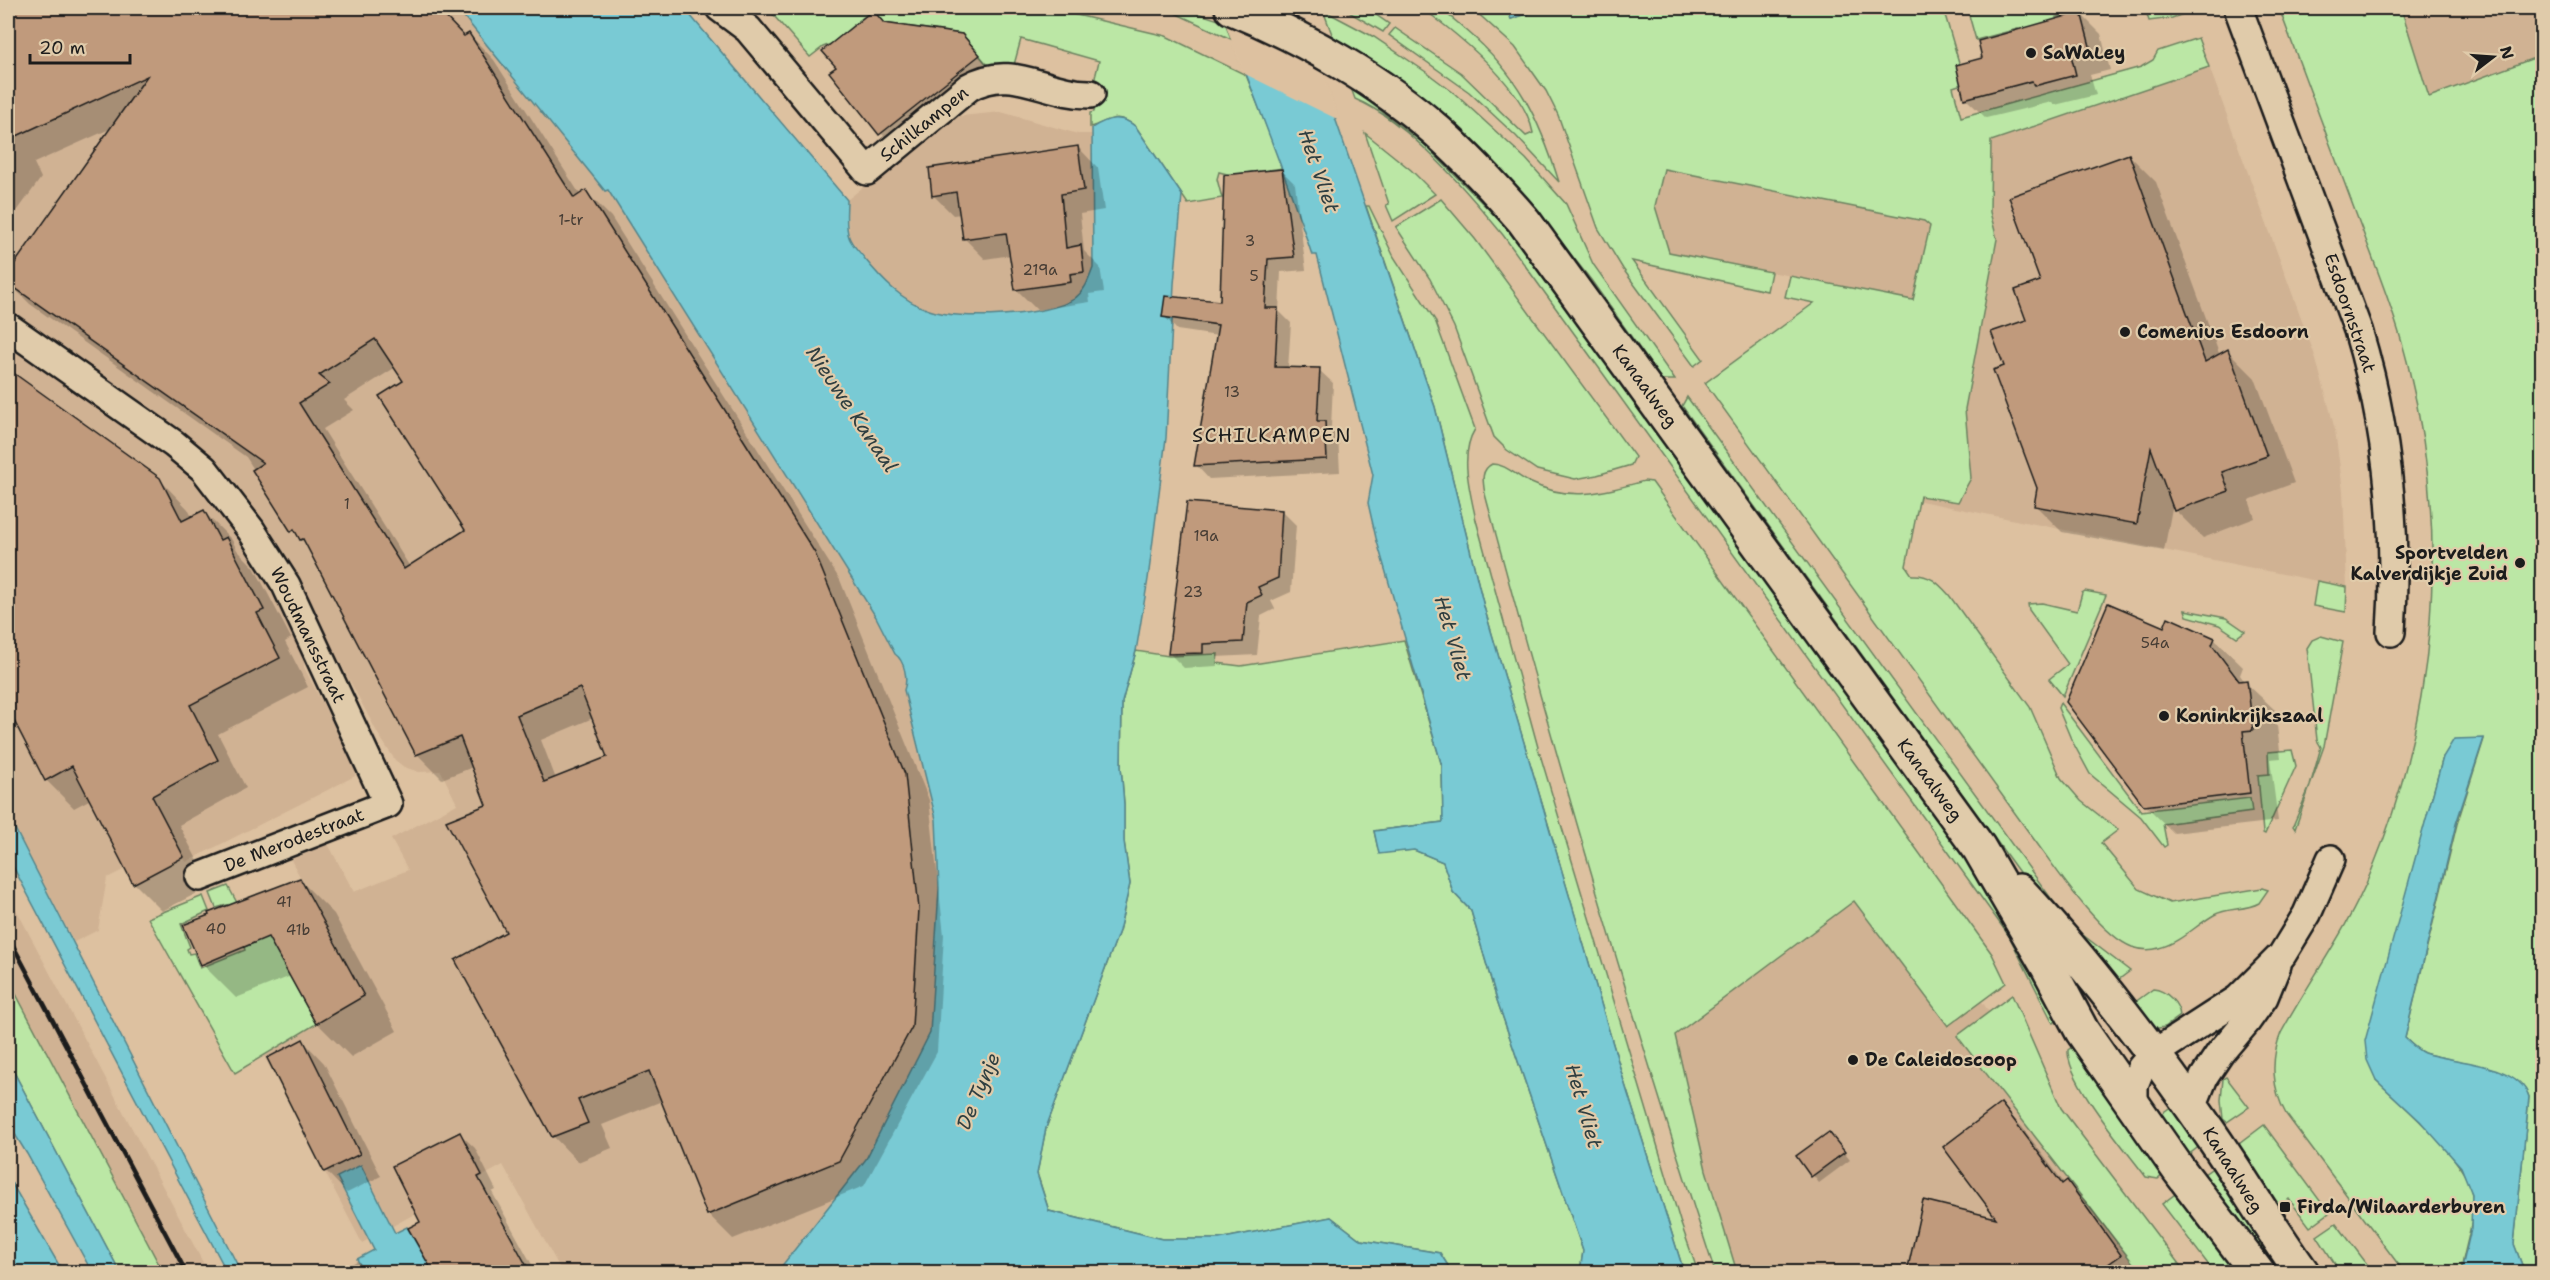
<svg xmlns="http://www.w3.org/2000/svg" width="2550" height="1280" font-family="'Shantell Sans',sans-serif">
<rect width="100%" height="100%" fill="#ddc1a0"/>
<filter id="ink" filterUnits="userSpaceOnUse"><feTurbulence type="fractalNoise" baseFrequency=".0167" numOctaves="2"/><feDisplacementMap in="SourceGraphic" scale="12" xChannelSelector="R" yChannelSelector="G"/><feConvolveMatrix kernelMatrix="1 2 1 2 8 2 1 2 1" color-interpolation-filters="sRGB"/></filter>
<g filter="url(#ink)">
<g fill="#d0b293">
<polygon points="8,8 457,8 608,190 876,617 895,654 900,658 907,682 904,690 936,819 939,889 930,1033 866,1159 777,1272 562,1272 503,1165 362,1243 264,1056 364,996 291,860 328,844 354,892 408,870 391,839 457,804 441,771 419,772 404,767 395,760 378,734 284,557 203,451 8,312"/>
<polygon points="2395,8 2542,8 2542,66 2424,102"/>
<polygon points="2203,50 2314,353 2327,399 2335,430 2343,491 2347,587 1916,500 1979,116"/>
<polygon points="1001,112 1078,134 1092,134 1093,268 1085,288 1073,300 1056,307 991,317 966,317 929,311 905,298 884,282 849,237 847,200 951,117"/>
<polygon points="1664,169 1925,221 1930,227 1913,300 1669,252 1655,206"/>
<polygon points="8,342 174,460 194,477 243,538 263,570 304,645 304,667 353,763 355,773 355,776 186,862 184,858 134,884 125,869 107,878 98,930 74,942 8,815"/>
<polygon points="1892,869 1989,1012 2185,1272 1737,1272 1706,1170 1675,1035"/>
<polygon points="8,894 208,1272 163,1272 8,979"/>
</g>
<g fill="#bbe7a5" stroke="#6c8260" stroke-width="1.5">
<path d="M767 8H1047L1166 36 1246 75 1283 168 1231 175 1219 172 1217 179 1222 198 1188 204 1136 127C1115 110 1109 122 1090 127V113L1094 112 1100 88 1093 86 1099 61 1021 39 1014 65 988 66 962 34 890 24 886 26 872 10 831 44 823 47 810 57Z"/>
<polygon points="1156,8 1182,8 1225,22 1231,39 1175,13"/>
<polygon points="1342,8 1366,8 1389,24 1383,32"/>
<path d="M1422 8C1442 7 1450 16 1466 30 1518 74 1539 118 1559 182L1516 136 1469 92 1389 35 1395 28 1461 73 1526 136 1533 133C1525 88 1457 34 1422 8Z"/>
<path d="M1472 8H1507L1511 19 1546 8H1943L1965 83 1953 87 1961 117 2141 67 2153 60 2158 51 2198 38 2209 67 1991 141 1990 212 1997 239 1965 409 1971 478 1958 502 1920 496 1906 566 1912 575C1930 574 1938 583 1949 595L2030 707 2061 778 2081 801 2118 830 2101 843 2139 889 2170 903 2262 888 2268 890 2259 903C2245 911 2228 907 2214 915 2196 925 2180 943 2159 948 2150 951 2141 950 2132 947 2098 934 2052 863 2030 834L1705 383 1814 303 1785 297 1790 276 1913 300 1930 226 1924 221 1664 169 1655 206 1669 252 1771 272 1767 291 1632 261 1703 359 1694 366 1623 269 1598 228 1558 115 1546 91 1515 47Z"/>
<polygon points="1967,8 2094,8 2095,10 2056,17 2057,22 2019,32 2018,29 1976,40"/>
<polygon points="2145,8 2188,8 2189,12 2172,18 2149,21"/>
<path d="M2279 8H2359L2362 16 2388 8H2401L2429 97 2542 55V1272H2528L2522 1265 2514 1244 2529 1097C2518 1063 2453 1063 2424 1053 2417 1050 2410 1043 2405 1038L2457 824 2484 739 2443 757 2405 898 2376 1080C2401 1104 2468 1160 2472 1195 2476 1222 2464 1246 2461 1272H2404L2286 1114C2272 1089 2270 1060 2281 1033 2311 978 2348 929 2371 872 2437 711 2450 533 2408 365 2395 313 2374 262 2355 211 2330 143 2304 76 2279 8Z"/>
<polygon points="1323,10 1374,37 1426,72 1454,93 1526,159 1566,204 1593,264 1675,380 1662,380 1591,280 1525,196 1448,118 1410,88 1333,37"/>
<path d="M1351 88 1424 144 1506 227 1981 879 2065 1017 2053 1023 2009 936 1503 235C1466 190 1409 122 1355 99Z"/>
<polygon points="1365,133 1411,170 1435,194 1393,221 1386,205 1389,204"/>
<polygon points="1441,199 1475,239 1635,457 1631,465 1597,475 1575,479 1537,470 1507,450 1494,437 1454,327 1430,279 1396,227"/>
<path d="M1366 206H1369L1394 257 1435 320 1475 429C1459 455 1470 491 1476 520L1539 751 1680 1221 1698 1272H1684L1623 1078 1484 607 1435 407Z"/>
<polygon points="1687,397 2053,901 2079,932 2130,971 2114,983 2029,886 1682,406"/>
<path d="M1492 464C1506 464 1516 476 1529 482 1570 502 1601 493 1644 481L1652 482 1992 954 2006 983 1948 1026 1854 901 1675 1035 1706 1170 1737 1272H1715C1631 1016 1555 755 1485 494 1483 482 1480 470 1492 464Z"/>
<polygon points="2317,581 2347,587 2346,612 2313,606"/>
<polygon points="2085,591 2106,595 2063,696 2049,679 2068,664 2029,610 2028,604 2042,603 2077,611 2082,593"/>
<polygon points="2185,610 2226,618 2245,631 2237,637 2219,625 2187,616"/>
<polygon points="2321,636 2343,642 2324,746 2295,829 2293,826 2310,786 2321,747 2317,740 2307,648 2312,640"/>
<polygon points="1404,640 1442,766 1443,822 1374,831 1379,853 1414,850 1443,862 1453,892 1471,911 1497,1000 1583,1251 1580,1272 1452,1272 1440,1253 1361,1240 1331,1217 1219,1239 1162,1239 1049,1211 1037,1173 1046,1128 1119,931 1130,884 1124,841 1124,804 1121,766 1122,702 1136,651 1169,656 1218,654 1217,663 1241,666"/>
<polygon points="2060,703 2141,811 2250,798 2252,812 2163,824 2167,845 2164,847 2141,817 2090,774 2071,739 2058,708"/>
<polygon points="2292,750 2296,766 2265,834 2263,833 2258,775 2269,774 2268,752"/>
<polygon points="228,886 249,925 260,921 316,1024 235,1073 148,918 203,896 209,911 181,924 190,947 187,949 189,954 194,953 200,968 245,950 244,947 254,943 247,924 236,928 227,905 216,908 210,893"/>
<polygon points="8,979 163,1272 120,1272 8,1061"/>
<path d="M2153 989C2166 990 2179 1003 2180 1016L2165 1027 2152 1029 2131 1005Z"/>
<polygon points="2012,995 2061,1108 2185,1272 2140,1272 1957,1036"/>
<path d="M2079 1042 2168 1171 2158 1179 2146 1177C2127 1151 2066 1080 2068 1050Z"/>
<polygon points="2226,1077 2249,1107 2227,1122 2223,1119 2221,1100 2223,1079"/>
<polygon points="2175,1104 2201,1145 2184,1158 2158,1116"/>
<polygon points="2264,1125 2329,1213 2310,1227 2289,1199 2279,1207 2245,1167 2235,1147"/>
<polygon points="2217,1165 2292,1272 2267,1272 2197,1179"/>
<polygon points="2182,1189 2245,1272 2214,1272 2162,1204"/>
<polygon points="2336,1223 2373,1272 2340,1272 2317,1236"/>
</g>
<g fill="#79cad4" stroke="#54848a" stroke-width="1.5">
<path d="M457 8H684L847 200C847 211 845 226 849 237 851 244 860 252 865 259 882 280 902 301 929 310 958 321 1049 316 1074 299 1085 291 1088 281 1093 268L1092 128C1107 118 1121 114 1136 127L1182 195 1174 284 1166 438 1148 579 1136 651 1122 702 1121 766 1124 804V841L1130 884 1119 931 1046 1128 1037 1174 1049 1211 1162 1239H1219L1331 1217 1361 1240 1440 1253 1452 1272H777L866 1159 930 1033 939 889 936 819 904 690C908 680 905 661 895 654L876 617 608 190 605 191Z"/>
<path d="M1222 8H1297L1435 407 1484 607 1623 1078 1684 1272H1580L1583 1251 1497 1000 1471 911 1453 892 1443 862 1414 850 1379 854 1374 831 1443 822 1442 766 1376 538 1368 503 1373 475 1317 255H1312C1285 171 1251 91 1222 8Z"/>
<polygon points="1507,8 1546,8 1511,19"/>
<path d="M2484 738 2456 824 2405 1038C2410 1043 2417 1050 2424 1053 2453 1063 2518 1062 2529 1097L2514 1244 2522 1265 2528 1272H2461L2471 1229 2472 1194 2461 1167 2420 1121 2376 1080 2367 1060 2365 1041 2443 757 2454 739Z"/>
<polygon points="8,815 241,1272 227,1272 8,857"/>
<polygon points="8,1061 120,1272 92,1272 27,1154 8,1123"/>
<polygon points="361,1165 395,1233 407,1227 433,1272 364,1272 357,1259 374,1250 337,1177"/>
<polygon points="8,1177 63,1272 8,1272"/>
</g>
<polygon fill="#ddc1a0" points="1220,8 1300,8 1339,120 1243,73"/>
<g fill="#0003" fill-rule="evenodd">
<path d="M8 8H437L464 37 469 34 494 60 581 196 586 192 611 217 840 580 929 800 944 935 937 1052 864 1186 733 1239 708 1214 662 1101 602 1125 612 1148 578 1162 553 1136 508 933 488 806 473 767 442 779 417 754 310 548 293 531 246 457 30 304 8 282V276L112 128 34 163 41 178 18 210 8 215ZM396 367 406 381 467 530 410 567 323 429 354 410 344 400ZM593 718 609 758 556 779 541 740Z"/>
<polygon points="2081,14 2101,34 2110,70 2090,75 2096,95 2055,105 2052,102 1986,118 1965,98"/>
<polygon points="886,25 962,35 1001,78 899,151 877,129"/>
<polygon points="1078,147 1098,168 1104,210 1080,214 1084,251 1100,267 1104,292 1089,294 1090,302 1037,310 1017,290 1011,255 985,259 964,238 961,214 953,215 933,195"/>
<polygon points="2129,155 2156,182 2220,356 2228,351 2255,378 2294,483 2249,500 2255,518 2203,538 2176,511 2173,503 2164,551 2062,532 2035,505 2038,488 2006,367 2028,320 2042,282"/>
<polygon points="1282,171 1295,184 1306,270 1281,272 1279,311 1291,323 1288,369 1319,370 1333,383 1331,428 1338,436 1340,472 1209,479 1196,465 1218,336 1177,330 1164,316 1221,302"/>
<polygon points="8,371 159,479 188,509 192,517 203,511 232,540 237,550 254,567 291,638 285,642 308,687 218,734 246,788 179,825 211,886 162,911 134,883 91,799 74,808 46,780 8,706"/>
<polygon points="1282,511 1296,525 1291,592 1271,601 1275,609 1261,616 1257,655 1216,657 1217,666 1184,668 1170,654"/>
<polygon points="2165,629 2214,639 2243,667 2240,675 2245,682 2275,710 2281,758 2270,759 2278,821 2174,833 2145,805"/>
<polygon points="300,880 334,914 397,1031 351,1057 317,1023 291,976 236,998 202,964"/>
<polygon points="303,1041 324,1063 381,1176 347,1193 326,1171 269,1058"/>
<polygon points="2001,1105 2022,1127 2065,1184 2067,1182 2089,1204 2139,1272 1909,1272 1924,1202 2000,1220"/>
<polygon points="460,1134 475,1148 496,1190 492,1192 536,1272 435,1272 411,1228 422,1222"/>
<polygon points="1829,1134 1850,1160 1819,1183 1798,1156"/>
<polygon points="357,1261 368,1272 336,1272"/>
</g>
<g fill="#c09a7b" stroke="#1c1c1c" stroke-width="1.5" fill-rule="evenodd">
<path d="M8 8H437L464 36 469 33 574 198 586 190 815 553 905 774 919 909 912 1027 839 1161 707 1215 649 1071 578 1100 588 1123 552 1137 455 960 506 932 446 821 486 805 460 737 416 755 303 539 300 540 294 529 291 532 252 470 263 463 8 283V273L147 76 8 140ZM375 339 403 381 379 396 465 530 404 569 299 403 330 384 319 375ZM580 688 607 757 544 782 517 715Z"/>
<polygon points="873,10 884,23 962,34 980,55 879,135 829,72 836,67 822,51"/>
<polygon points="2081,12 2091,50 2071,55 2076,75 2034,86 2032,81 1964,99 1956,65 1982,58 1978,41"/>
<polygon points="1078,146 1084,190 1061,194 1066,248 1081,245 1084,272 1070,274 1071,282 1015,290 1006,233 963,239 956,192 932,196 929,168"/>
<polygon points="2129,154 2205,362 2228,349 2267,456 2222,472 2229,491 2174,511 2151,448 2137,524 2034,506 2037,488 1993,370 2004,366 1991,332 2026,320 2015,290 2040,281 2009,197"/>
<polygon points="1282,169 1294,257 1268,259 1265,308 1278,308 1275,367 1320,368 1317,421 1325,421 1327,459 1194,466 1218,325 1162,317 1165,296 1220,301 1224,175"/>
<polygon points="8,369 160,478 182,521 204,510 220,540 226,537 264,610 257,613 280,658 190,705 218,760 152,796 184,857 133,884 72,766 45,781 8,709"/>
<polygon points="1187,502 1282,510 1278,578 1258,587 1262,595 1247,602 1243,642 1203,644 1203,653 1168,654"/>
<polygon points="2108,603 2164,627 2168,617 2215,638 2212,645 2239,681 2247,680 2253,730 2243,731 2250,793 2144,806 2066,702"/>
<polygon points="300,878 364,996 316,1024 268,937 201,965 183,925 209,915 208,913"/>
<polygon points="303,1039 360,1154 324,1172 267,1058"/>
<polygon points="2001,1103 2062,1184 2067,1180 2121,1255 2097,1272 1907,1272 1923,1200 1996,1218 1943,1147"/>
<polygon points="460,1132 482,1175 478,1177 530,1272 433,1272 408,1228 420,1222 392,1166"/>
<polygon points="1829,1132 1845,1152 1811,1177 1796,1156"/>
</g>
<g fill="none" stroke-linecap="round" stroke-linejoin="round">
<defs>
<g id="minor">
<path d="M720 8 748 29 867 171 969 87C1013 62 1046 95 1091 94"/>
<path d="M2238 8 2358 330C2388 429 2398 528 2391 632"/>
<polyline points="8,327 174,444 204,469 251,530 286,585 388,804 200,877"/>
<polyline points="2134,1107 2134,1085 2141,1068 2153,1054 2238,999 2282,955 2307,914 2331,859"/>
<polyline points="2192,1107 2204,1077 2220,1053 2247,1021 2264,997 2277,965"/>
</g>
<g id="secondary">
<path d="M1232 8C1303 37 1381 81 1438 132 1469 160 1497 190 1524 221L1979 848 2048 967 2082 1031 2179 1170 2257 1272"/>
<path d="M2019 891C2091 967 2155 1053 2214 1139 2244 1183 2271 1229 2302 1272"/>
</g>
</defs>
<use href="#minor" stroke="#1c1c1c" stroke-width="32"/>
<use href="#secondary" stroke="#1c1c1c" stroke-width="38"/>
<use href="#minor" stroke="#e0cbaa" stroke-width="27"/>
<use href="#secondary" stroke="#e0cbaa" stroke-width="33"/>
<polyline stroke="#1c1c1c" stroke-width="4.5" points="8,936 186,1272"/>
</g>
</g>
<g fill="#1c1c1c" stroke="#e0cbaa" stroke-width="2">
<circle cx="2031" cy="53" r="6"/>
<circle cx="2125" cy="332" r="6"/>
<circle cx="2520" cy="563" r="6"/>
<circle cx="2164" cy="716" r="6"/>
<circle cx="1853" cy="1060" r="6"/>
<rect x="2279" y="1201" width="12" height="12" rx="3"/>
</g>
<g text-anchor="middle" stroke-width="4.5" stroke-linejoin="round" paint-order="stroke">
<g font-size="15" fill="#453c34">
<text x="571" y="225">1-tr</text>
<text x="1250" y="246">3</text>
<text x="1040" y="275">219a</text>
<text x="1254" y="281">5</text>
<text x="1232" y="397">13</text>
<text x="347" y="509">1</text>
<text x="1206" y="541">19a</text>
<text x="1193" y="597">23</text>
<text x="2155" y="648">54a</text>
<text x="284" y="907">41</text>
<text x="216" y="934">40</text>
<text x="298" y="935">41b</text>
</g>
<g font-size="18" font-weight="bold" fill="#1c1c1c" stroke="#e0cbaa" text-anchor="start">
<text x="2043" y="59">SaWaLey</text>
<text x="2137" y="338">Comenius Esdoorn</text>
<text x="2508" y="559" text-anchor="end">Sportvelden<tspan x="2508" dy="21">Kalverdijkje Zuid</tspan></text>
<text x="2176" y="722">Koninkrijkszaal</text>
<text x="1865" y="1066">De Caleidoscoop</text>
<text x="2297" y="1213">Firda/Wilaarderburen</text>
</g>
<g font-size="18" fill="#1c1c1c" stroke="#e0cbaa">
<text transform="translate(924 124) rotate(-39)" y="6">Schilkampen</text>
<text transform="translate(2350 313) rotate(71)" y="6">Esdoornstraat</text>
<text transform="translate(1645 386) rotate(54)" y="6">Kanaalweg</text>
<text transform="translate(308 635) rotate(64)" y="6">Woudmansstraat</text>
<text transform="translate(1930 780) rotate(54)" y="6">Kanaalweg</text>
<text transform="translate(294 840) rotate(-21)" y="6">De Merodestraat</text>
<text transform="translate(2233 1170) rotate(58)" y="6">Kanaalweg</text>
</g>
<g font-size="20" font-style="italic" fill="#2f3f41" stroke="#e0cbaa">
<text transform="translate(1319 171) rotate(71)" y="7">Het Vliet</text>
<text transform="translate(852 409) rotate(56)" y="7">Nieuwe Kanaal</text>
<text transform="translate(1453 638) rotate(74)" y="7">Het Vliet</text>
<text transform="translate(978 1091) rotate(-67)" y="7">De Tynje</text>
<text transform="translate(1584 1106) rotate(74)" y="7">Het Vliet</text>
</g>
<g font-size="20" letter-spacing="1.5" fill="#1c1c1c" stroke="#e0cbaa">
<text x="1272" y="442">SCHILKAMPEN</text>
</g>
</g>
<rect width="2550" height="1280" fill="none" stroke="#e0cbaa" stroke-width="30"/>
<rect x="15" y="15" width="2520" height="1250" fill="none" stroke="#1c1c1c" stroke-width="2" filter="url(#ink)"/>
<g transform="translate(2493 57) rotate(73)" stroke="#e0cbaa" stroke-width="4.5" paint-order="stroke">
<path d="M0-4.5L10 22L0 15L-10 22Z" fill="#1c1c1c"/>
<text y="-9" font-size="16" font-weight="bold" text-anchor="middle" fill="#1c1c1c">N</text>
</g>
<path d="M30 54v9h100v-9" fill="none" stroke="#1c1c1c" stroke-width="3"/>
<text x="39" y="54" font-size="18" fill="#1c1c1c" stroke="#e0cbaa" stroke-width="4.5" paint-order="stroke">20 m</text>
</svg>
